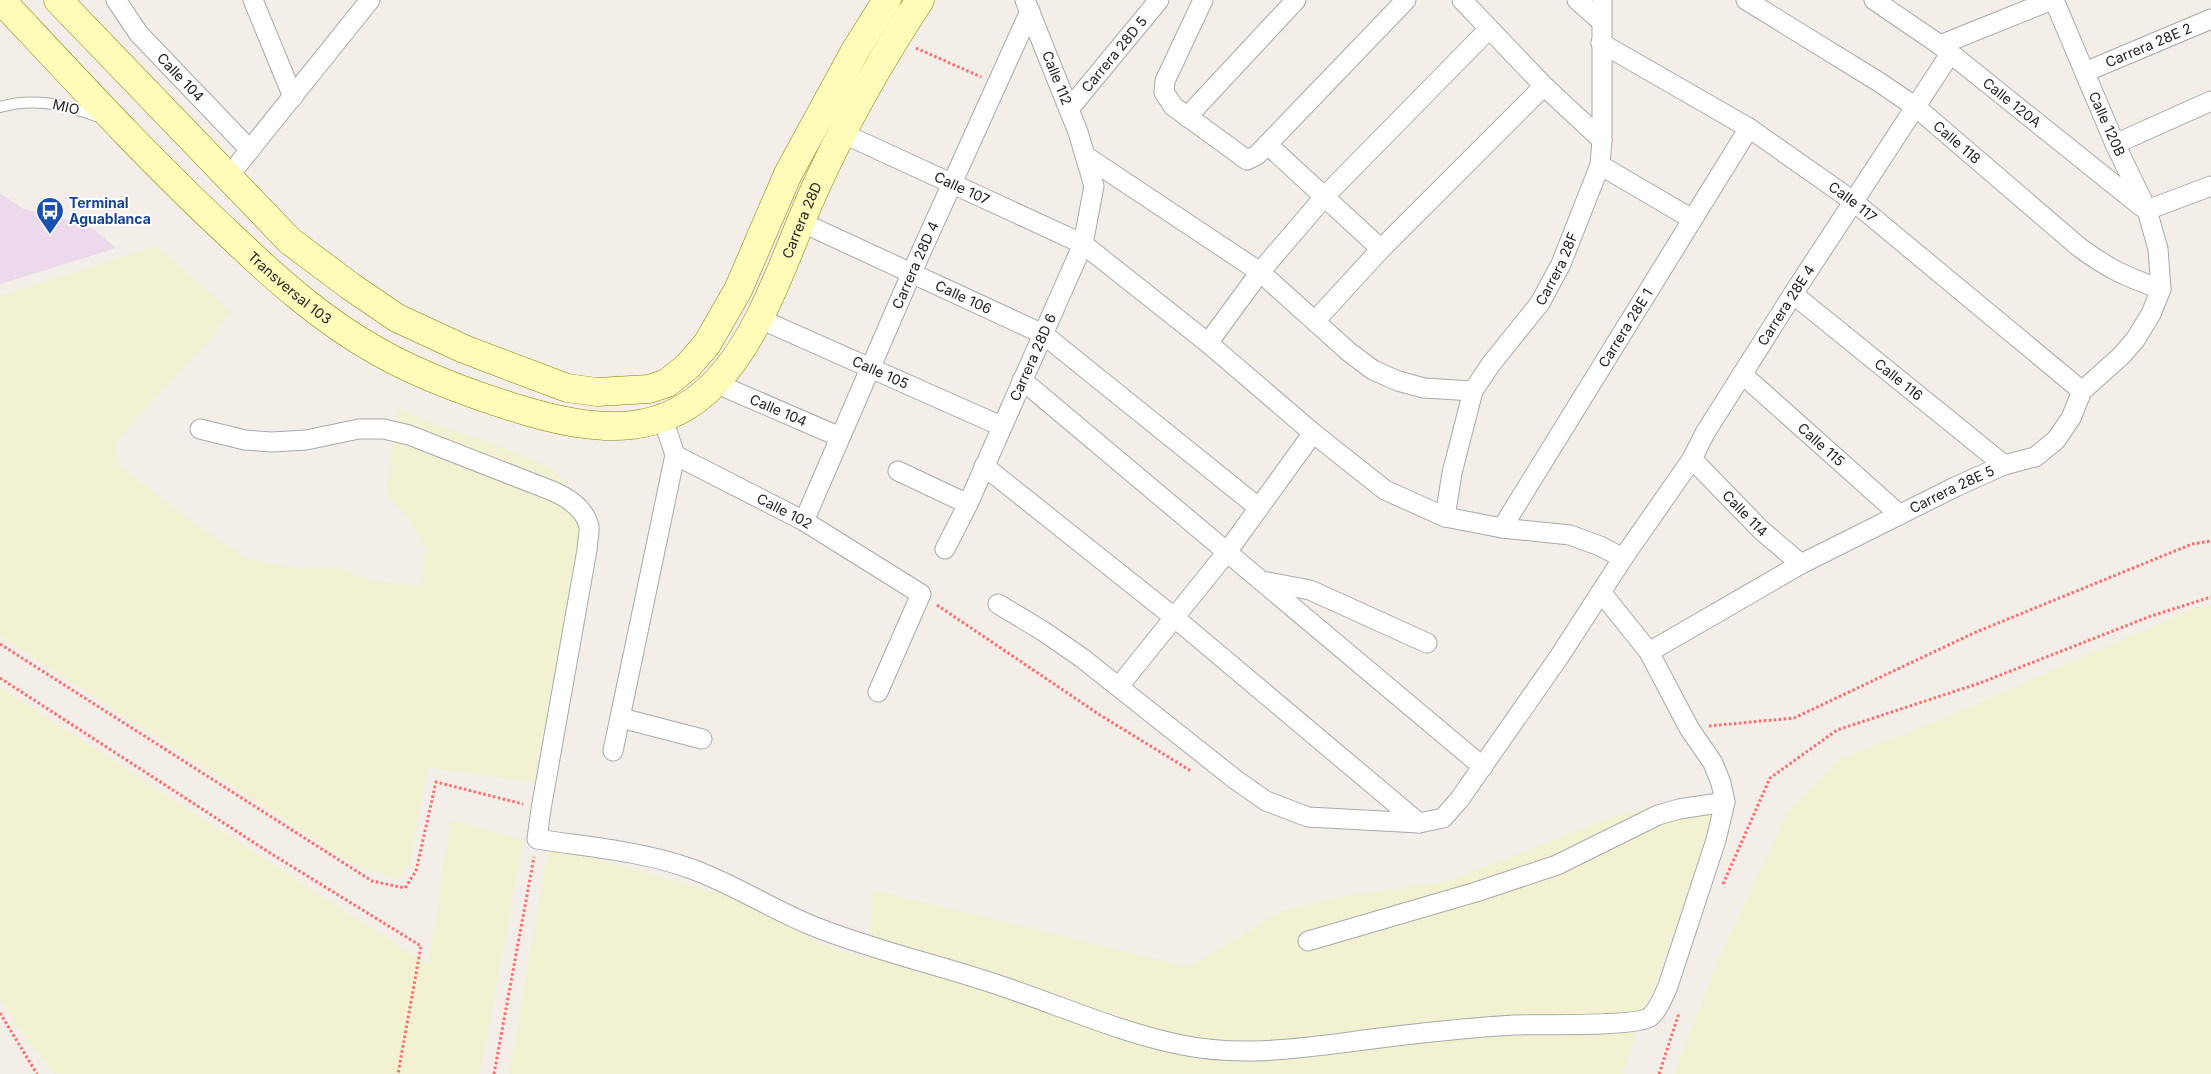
<svg xmlns="http://www.w3.org/2000/svg" width="2211" height="1074" font-family="Inter,sans-serif">
<rect width="100%" height="100%" fill="#f3eee8"/>
<polygon fill="#ecd9eb" points="0,194 24,209 81,223 95,230 116,248 0,284"/>
<g fill="#f2f1d2">
<polygon points="157,246 231,312 210,339 114,444 119,465 195,524 246,558 295,568 340,568 373,581 420,586 426,550 410,520 386,494 398,409 437,425 497,445 551,468 578,496 582,528 534,782 427,767 410,864 398,880 349,862 0,636 0,296"/>
<polygon points="2211,605 2211,1074 1674,1074 1720,956 1788,812 1840,759 1940,720 2192,609"/>
<polygon points="0,687 428,965 451,820 523,840 480,1074 54,1074 13,1021 0,998"/>
<polygon points="1691,796 1722,799 1622,1074 509,1074 549,846 722,894 761,911 820,943 867,959 873,890 1189,967 1282,911 1351,895 1449,881 1609,818"/>
</g>
<g fill="none" stroke-linecap="round" stroke-linejoin="round">
<defs>
<path id="lane" d="M0 107C34 97 67 105 99 117"/>
<g id="street">
<path id="s1" d="M116 0 139 34 250 150"/>
<polyline points="253,0 293,97"/>
<polyline points="1203,0 1165,81 1164,92 1173,106 1247,160 1257,155 1406,0"/>
<polyline points="1462,0 1544,86 1602,140"/>
<polyline points="1577,0 1601,21"/>
<path id="s2" d="M1746 0 1879 82 1917 108 2079 247C2107 268 2128 278 2161 289"/>
<path id="s3" d="M1874 0 1940 45 2142 207"/>
<path id="s4" d="M1601 43 1749 128 1853 201 2082 391"/>
<polyline points="1940,45 2052,0"/>
<path id="s5" d="M2085 72 2211 19"/>
<path id="s6" d="M1069 109 1159 0"/>
<polyline points="1187,117 1296,0"/>
<path id="s7" d="M842 133 1083 244 1208 343 1313 433 1385 490 1445 517 1502 528 1570 535 1600 546 1623 558"/>
<polyline points="1267,144 1381,249"/>
<polyline points="2115,144 2211,101"/>
<polyline points="1087,157 1260,272 1208,343"/>
<polyline points="1600,165 1692,219"/>
<polyline points="228,177 370,0"/>
<polyline points="2147,210 2211,186"/>
<path id="s8" d="M801 222 1043 334 1259 508"/>
<path id="s9" d="M1793 294 2004 465"/>
<path id="s10" d="M758 318 1001 426"/>
<polyline points="1315,321 1381,249 1544,86"/>
<path id="s11" d="M1742 374 1900 515"/>
<polyline points="1022,380 1483,767"/>
<path id="s12" d="M715 383 840 437"/>
<polyline points="1473,391 1424,388 1398,381 1373,370 1349,352 1260,272 1325,196 1489,29"/>
<path id="s13" d="M663 419 675 455 804 521 921 594 878 692"/>
<path d="M200 429 245 440 272 442 306 440 359 429H384L409 435 550 490C567 497 584 507 589 526 590 533 587 543 587 550L541 809 537 839C588 847 641 851 689 868 732 883 771 909 813 926 870 949 931 963 989 982 1053 1002 1116 1032 1182 1045 1244 1058 1309 1047 1372 1039 1419 1033 1466 1028 1514 1025 1538 1024 1636 1027 1650 1017 1659 1009 1663 997 1668 986L1716 840 1725 802"/>
<path id="s14" d="M1692 459 1761 530 1801 564"/>
<polyline points="984,466 1175,618 1419,823"/>
<polyline points="898,471 968,504"/>
<path id="s15" d="M1445 517 1452 473 1473 391 1491 364 1540 303 1561 264 1600 165 1602 140V0"/>
<path id="s16" d="M804 521 912 272 1030 11"/>
<path id="s17" d="M1502 528 1749 128"/>
<path id="s18" d="M945 549 968 504 1083 244 1094 186 1078 132 1025 0"/>
<polyline points="1262,581 1310,590 1427,643"/>
<path id="s19" d="M998 604 1043 631 1082 658 1236 780 1266 801 1308 817 1419 823 1443 818 1459 800 1559 657 1623 558 1692 459 1705 433 1793 294 1950 54"/>
<path id="s20" d="M1649 652 1801 564 1955 487 2004 465 2035 457 2056 440 2071 418 2082 391 2121 356 2135 340 2151 314 2161 289 2158 249 2147 210 2115 144 2054 0"/>
<polyline points="1120,685 1227,552 1313,433"/>
<polyline points="621,718 702,739"/>
<polyline points="613,751 675,455"/>
<polyline points="1308,941 1476,892 1557,865 1658,815 1679,809 1725,802 1721,783 1713,763 1689,728 1649,652 1601,592"/>
</g>
<g id="secondary">
<path id="s21" d="M1 0C76 80 151 162 232 237 276 279 323 321 377 351 422 377 486 400 536 414 602 432 664 436 715 383 763 333 786 253 814 191 844 124 880 61 920 0"/>
<polyline points="58,0 290,241 350,286 397,318 464,349 567,388 597,392 649,389 667,383 688,366 707,344 738,290 788,174 855,51 887,0"/>
</g>
</defs>
<use href="#lane" stroke="#a9a9a9" stroke-width="12"/>
<use href="#street" stroke="#a9a9a9" stroke-width="21"/>
<use href="#secondary" stroke="#818100" stroke-width="29"/>
<g stroke="#ff6c6d" stroke-width="3" stroke-dasharray="2.5 2.5" stroke-linecap="butt">
<polyline points="916,48 981,77"/>
<polyline points="937,605 1100,715 1191,771"/>
<polyline points="0,644 372,881 405,888 416,871 436,782 523,804"/>
<polyline points="0,678 270,853 421,946 398,1074"/>
<polyline points="1709,726 1794,718 1976,632 2192,544 2211,541"/>
<polyline points="1723,884 1770,778 1837,730 1980,683 2151,616 2211,597"/>
<polyline points="0,1013 37,1074"/>
<polyline points="494,1074 534,857"/>
<polyline points="1659,1074 1679,1013"/>
</g>
<use href="#lane" stroke="#fff" stroke-width="10"/>
<use href="#street" stroke="#fff" stroke-width="19"/>
<use href="#secondary" stroke="#fffbb9" stroke-width="28"/>
</g>
<defs>
<symbol id="bus-pin" viewBox="-11 -11 22 30"><path d="M0 17L-7.5 6A9.5 9.5 0 1 1 7.5 6Z" fill="#1a4fb4" stroke="#fff"/><path d="M-5-6H5V4H4V6H2V4H-2V6H-4V4H-5ZM-3.5-4V0h7V-4ZM-3.5 1.2v1.5H-2V1.2ZM2 1.2v1.5H3.5V1.2Z" fill="#fff"/></symbol>
</defs>
<g fill-rule="evenodd">
<use href="#bus-pin" x="34" y="195" width="32" height="43"/>
</g>
<g text-anchor="middle" stroke-width="4" stroke-linejoin="round" paint-order="stroke">
<g font-size="14" fill="#222" stroke="#fff">
<text dy="5" stroke="none"><textPath href="#s5" startOffset="69">Carrera 28E 2</textPath></text>
<text dy="5" stroke="none"><textPath href="#s6" startOffset="71">Carrera 28D 5</textPath></text>
<text dy="5" stroke="none"><textPath href="#s1" startOffset="101">Calle 104</textPath></text>
<text transform="translate(1057 78) rotate(68)" y="5">Calle 112</text>
<text dy="5" stroke="none"><textPath href="#s3" startOffset="172">Calle 120A</textPath></text>
<text transform="translate(66 107) rotate(13)" y="5">MIO</text>
<text transform="translate(2107 124) rotate(66)" y="5">Calle 120B</text>
<text dy="5" stroke="none"><textPath href="#s2" startOffset="255">Calle 118</textPath></text>
<text dy="5" stroke="none"><textPath href="#s7" startOffset="132">Calle 107</textPath></text>
<text dy="5" stroke="none"><textPath href="#s4" startOffset="298">Calle 117</textPath></text>
<text dy="5" stroke="none"><textPath href="#s21" startOffset="1065">Carrera 28D</textPath></text>
<text dy="5" stroke="none"><textPath href="#s16" startOffset="279">Carrera 28D 4</textPath></text>
<text dy="5" stroke="none"><textPath href="#s15" startOffset="278">Carrera 28F</textPath></text>
<text dy="5" stroke="none"><textPath href="#s21" startOffset="408">Transversal 103</textPath></text>
<text dy="5" stroke="none"><textPath href="#s8" startOffset="179">Calle 106</textPath></text>
<text dy="5" stroke="none"><textPath href="#s19" startOffset="1131">Carrera 28E 4</textPath></text>
<text dy="5" stroke="none"><textPath href="#s17" startOffset="235">Carrera 28E 1</textPath></text>
<text dy="5" stroke="none"><textPath href="#s18" startOffset="211">Carrera 28D 6</textPath></text>
<text dy="5" stroke="none"><textPath href="#s10" startOffset="134">Calle 105</textPath></text>
<text dy="5" stroke="none"><textPath href="#s9" startOffset="136">Calle 116</textPath></text>
<text dy="5" stroke="none"><textPath href="#s12" startOffset="69">Calle 104</textPath></text>
<text dy="5" stroke="none"><textPath href="#s11" startOffset="106">Calle 115</textPath></text>
<text dy="5" stroke="none"><textPath href="#s20" startOffset="344">Carrera 28E 5</textPath></text>
<text dy="5" stroke="none"><textPath href="#s13" startOffset="161">Calle 102</textPath></text>
<text dy="5" stroke="none"><textPath href="#s14" startOffset="76">Calle 114</textPath></text>
</g>
<g font-size="14" font-weight="bold" fill="#164399" stroke="#fff" text-anchor="start">
<text x="69" y="208">Terminal<tspan x="69" dy="16">Aguablanca</tspan></text>
</g>
</g>
</svg>
